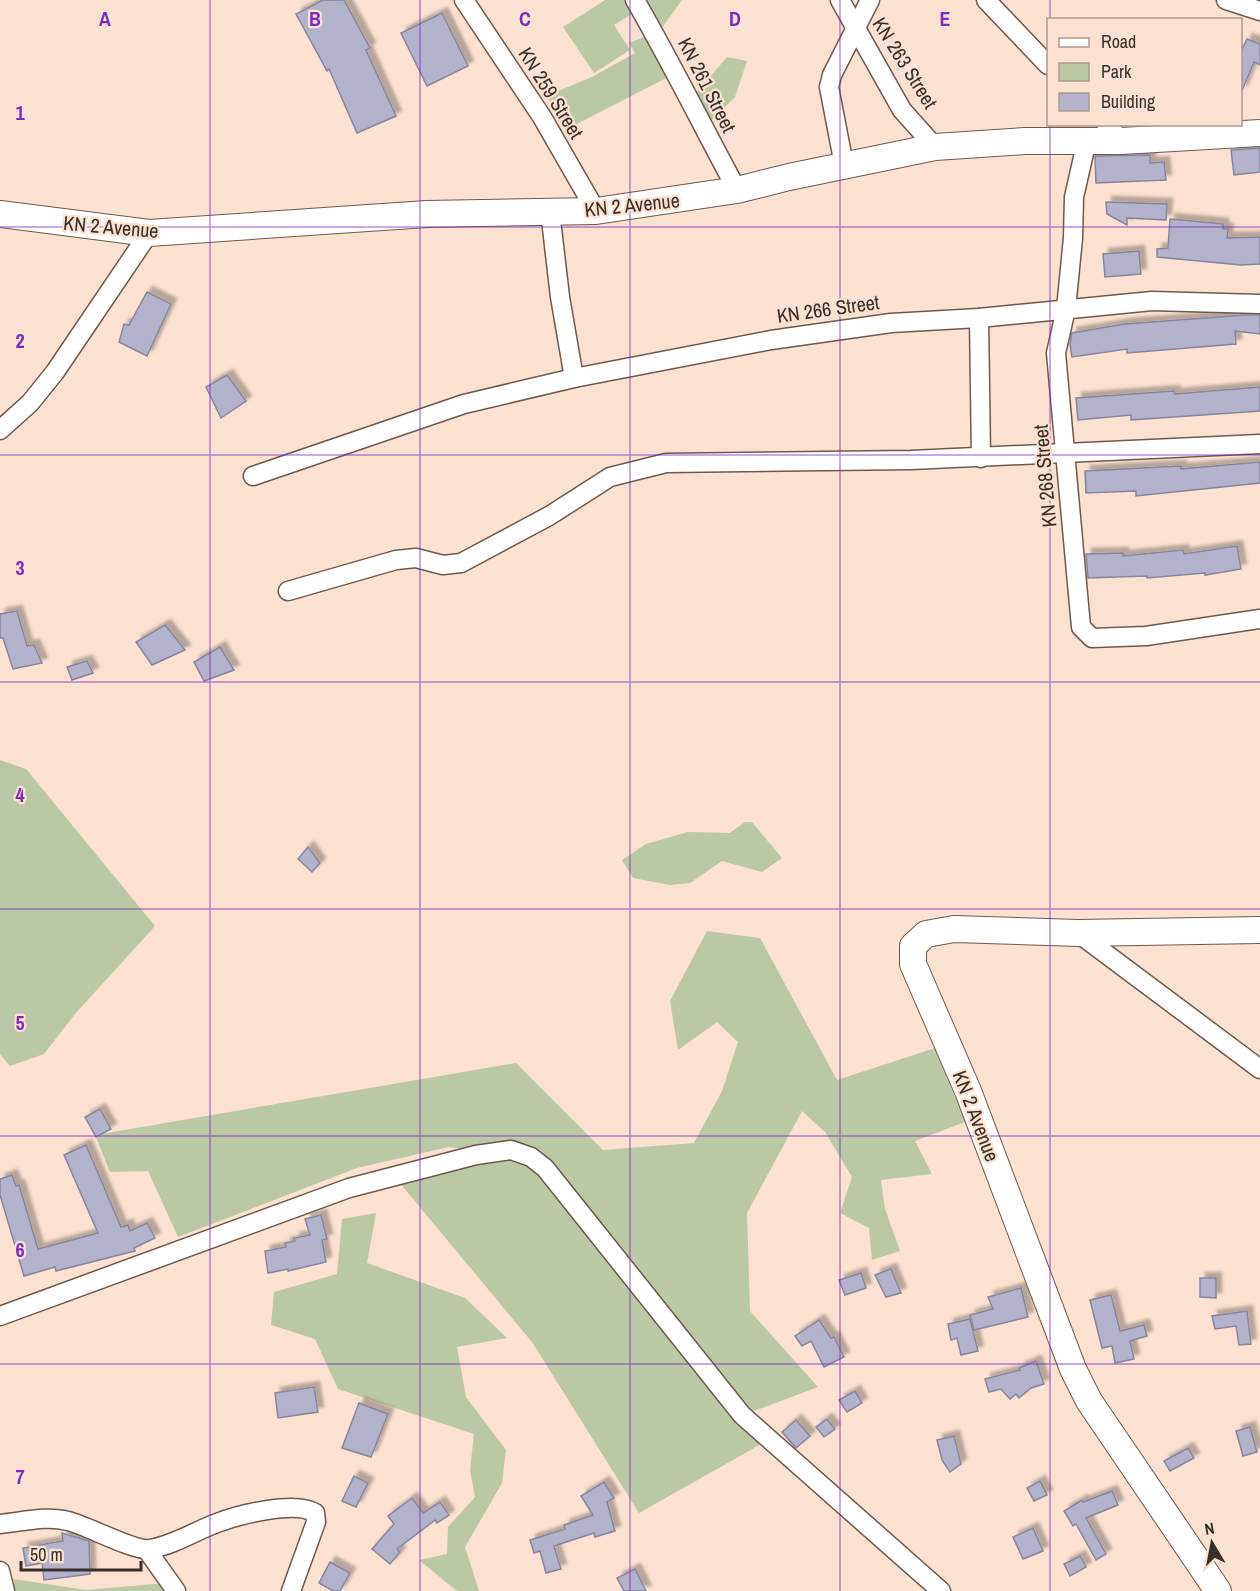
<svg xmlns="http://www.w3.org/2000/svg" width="1260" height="1591" font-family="'Archivo Narrow',sans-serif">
<defs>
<filter id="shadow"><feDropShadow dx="5.5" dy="-5.5" stdDeviation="1.5" flood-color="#0004"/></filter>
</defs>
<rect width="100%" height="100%" fill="#fae1d1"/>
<g fill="#bac8a6">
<polygon points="605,0 627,0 635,12 614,25 630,50 594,73 563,27"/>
<polygon points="646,0 682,0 661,29"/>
<polygon points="649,35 672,75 571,127 546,96 592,77 635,53 629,43"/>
<polygon points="727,57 747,61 735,97 710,122 697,92"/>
<polygon points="0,760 26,769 155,926 75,1014 44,1054 10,1066 0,1054"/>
<polygon points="745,822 752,822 782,858 762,872 722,861 690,883 670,885 633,878 622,860 646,844 688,832 730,833"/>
<polygon points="707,931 760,938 837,1080 935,1048 965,1122 915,1141 932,1174 881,1180 885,1209 900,1251 872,1260 869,1228 840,1213 852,1177 825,1132 802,1111 747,1213 750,1311 818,1387 746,1414 770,1439 639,1513 532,1342 394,1176 458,1160 526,1157 449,1147 357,1168 178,1237 148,1171 110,1172 95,1135 516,1063 603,1150 694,1143 722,1091 738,1042 717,1022 678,1050 670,1001"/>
<polygon points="376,1213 367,1263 465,1298 507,1338 457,1347 466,1397 506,1450 502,1483 465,1547 479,1591 457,1591 419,1560 447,1554 448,1527 475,1497 470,1470 474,1434 338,1389 315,1339 271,1325 274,1292 337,1274 342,1219"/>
<polygon points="14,1579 86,1590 166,1583 171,1591 14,1591"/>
</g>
<g fill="#b3b2cb" stroke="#87869d" stroke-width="1.5" filter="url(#shadow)">
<polygon points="323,0 344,0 370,48 366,50 396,116 357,133 329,69 327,71 296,14"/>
<polygon points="442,13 468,66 427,86 401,33"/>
<polygon points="1247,39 1260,44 1260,65 1254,62 1241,93 1240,54"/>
<polygon points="1260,148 1260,172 1234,175 1231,150"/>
<polygon points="1150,155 1150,163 1164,162 1166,180 1096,183 1095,156"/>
<polygon points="1106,202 1167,204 1166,220 1127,218 1127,225 1107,214"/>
<polygon points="1170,219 1223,224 1223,229 1228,229 1227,238 1260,237 1260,264 1241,265 1157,257 1157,249 1168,248"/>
<polygon points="1139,251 1141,274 1105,277 1103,254"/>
<polygon points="147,292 171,304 147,356 119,342 124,324 129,325"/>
<polygon points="1245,315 1260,315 1260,334 1235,331 1236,344 1127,353 1127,349 1072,357 1070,344 1072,333 1125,324"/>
<polygon points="227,375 246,401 221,418 206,387"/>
<polygon points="1260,387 1260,411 1131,420 1131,415 1078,420 1076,398 1174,391 1175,394"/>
<polygon points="1260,462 1260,483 1136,496 1136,491 1086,493 1085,471 1181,466 1181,469"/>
<polygon points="1237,546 1241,569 1205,575 1205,573 1147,578 1147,576 1088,578 1086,554 1123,553 1123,556 1183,550 1184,554"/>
<polygon points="17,611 27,646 34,645 42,663 13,669 3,638 0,638 0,614"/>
<polygon points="165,625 185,650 152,665 136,642"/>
<polygon points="220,647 234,670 204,681 194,662"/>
<polygon points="87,661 93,673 72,680 67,667"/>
<polygon points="308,847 320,863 312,872 298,859"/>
<polygon points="100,1109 111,1129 96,1137 85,1117"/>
<polygon points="86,1145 121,1227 128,1225 130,1231 147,1223 155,1238 134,1248 135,1251 56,1271 55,1267 24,1276 0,1195 0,1179 12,1175 16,1186 19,1185 38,1249 98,1233 64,1155"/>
<polygon points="321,1215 327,1239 322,1240 326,1262 288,1271 288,1269 268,1273 265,1251 286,1247 285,1243 295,1241 294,1238 310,1235 305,1219"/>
<polygon points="891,1269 901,1293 886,1297 875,1275"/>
<polygon points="861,1273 866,1288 845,1295 839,1280"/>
<polygon points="1200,1278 1216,1278 1216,1298 1200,1297"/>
<polygon points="1021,1288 1028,1317 974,1330 970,1315 993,1309 988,1297"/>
<polygon points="1111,1295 1120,1331 1144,1325 1147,1336 1130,1341 1134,1359 1115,1363 1112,1346 1102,1348 1090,1300"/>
<polygon points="1247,1311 1251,1344 1239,1345 1236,1326 1215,1329 1212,1316"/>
<polygon points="970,1319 978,1351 961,1355 957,1338 951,1340 948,1324"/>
<polygon points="819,1320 831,1338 834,1337 844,1357 824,1367 811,1341 802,1346 795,1336"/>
<polygon points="1036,1361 1044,1384 1031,1388 1019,1398 1016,1394 1010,1399 1001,1389 989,1392 985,1379 1020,1370 1019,1368"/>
<polygon points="314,1387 318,1412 278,1418 275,1393"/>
<polygon points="855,1391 862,1403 847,1412 839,1400"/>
<polygon points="359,1403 388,1414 371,1457 342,1448"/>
<polygon points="827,1419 835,1429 824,1437 816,1427"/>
<polygon points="796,1420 810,1436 796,1448 782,1432"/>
<polygon points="1250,1427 1257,1452 1243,1456 1236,1431"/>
<polygon points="954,1436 961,1464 950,1472 942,1460 937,1440"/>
<polygon points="1188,1448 1194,1458 1170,1471 1164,1461"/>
<polygon points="354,1476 368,1483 356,1507 342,1501"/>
<polygon points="1040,1481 1047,1495 1034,1501 1027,1488"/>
<polygon points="604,1482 614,1498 607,1502 615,1531 595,1537 594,1533 554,1546 561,1569 546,1573 540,1551 534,1553 530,1540 565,1529 564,1525 593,1515 581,1496"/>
<polygon points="1112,1491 1118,1505 1086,1518 1106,1554 1096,1560 1076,1524 1073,1526 1064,1511 1082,1500 1083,1502"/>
<polygon points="412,1498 423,1513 440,1502 449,1515 437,1523 435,1520 397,1549 400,1552 390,1564 372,1549 394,1524 388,1516"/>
<polygon points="1033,1528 1043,1551 1023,1559 1013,1537"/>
<polygon points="62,1533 89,1541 90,1574 44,1580 42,1563 26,1566 23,1548 63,1541"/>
<polygon points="1080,1556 1086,1567 1070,1576 1064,1564"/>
<polygon points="330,1562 350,1573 340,1591 333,1591 319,1583"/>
<polygon points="635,1569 646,1591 624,1591 617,1578"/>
</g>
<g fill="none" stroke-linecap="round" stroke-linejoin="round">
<defs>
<g id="minor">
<polyline points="464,0 542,117 596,211"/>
<path d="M635 0C671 62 703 127 737 190"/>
<polyline points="840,0 902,110 935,147"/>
<polyline points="986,0 1048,65"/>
<polyline points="1226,0 1260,11"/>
<polyline points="1106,124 1122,141"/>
<polyline points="1087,140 1074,197 1073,238 1066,309 1056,353 1081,627 1092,638 1146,636 1260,619"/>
<polyline points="844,165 829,87 832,75 870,0"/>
<polyline points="550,211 560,297 574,378 771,340 891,323 979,318 1152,301 1260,304"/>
<polyline points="979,318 981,458"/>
<polyline points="0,430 30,403 55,372 149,233"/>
<polyline points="253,476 464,404 574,378"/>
<polyline points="288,591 396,560 416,558 443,565 461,563 549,516 610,477 666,463 911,460 1260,444"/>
<polyline points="1078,933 1260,1069"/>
<polyline points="0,1316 349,1188 476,1155 511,1150 531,1157 545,1168 742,1415 941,1591"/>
<path d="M0 1524C22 1522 47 1515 68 1521 86 1525 135 1552 150 1549 174 1545 195 1531 217 1523 238 1515 296 1500 315 1513L316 1522 291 1591"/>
<polyline points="147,1550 176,1591"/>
<polyline points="0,1571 5,1591"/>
</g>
<g id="secondary">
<polyline points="0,214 149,233 427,214 596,211 737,190 789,177 935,147 1025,141 1122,141 1260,133"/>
<polyline points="1218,1591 1089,1401 1073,1369 968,1091 913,964 913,946 926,934 954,929 1078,933 1260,930"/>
</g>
</defs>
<use href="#minor" stroke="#6e594c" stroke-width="21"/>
<use href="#secondary" stroke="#6e594c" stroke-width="28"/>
<use href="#minor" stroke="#fff" stroke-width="18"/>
<use href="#secondary" stroke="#fff" stroke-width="26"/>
</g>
<path fill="none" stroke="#7b2cbf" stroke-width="1.5" stroke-opacity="0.55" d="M210 0V1591M420 0V1591M630 0V1591M840 0V1591M1050 0V20M1050 124V1591M0 227H1260M0 455H1260M0 682H1260M0 909H1260M0 1136H1260M0 1364H1260"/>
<g text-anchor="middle" stroke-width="4.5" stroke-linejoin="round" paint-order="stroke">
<g font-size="20" fill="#392f29" stroke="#fae1d1">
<text transform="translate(905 63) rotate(58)" y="7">KN 263 Street</text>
<text transform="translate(707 85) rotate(63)" y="7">KN 261 Street</text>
<text transform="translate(551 93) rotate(58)" y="7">KN 259 Street</text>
<text transform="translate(632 205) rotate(-6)" y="7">KN 2 Avenue</text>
<text transform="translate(111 227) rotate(5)" y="7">KN 2 Avenue</text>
<text transform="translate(828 309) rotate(-8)" y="7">KN 266 Street</text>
<text transform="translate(1045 476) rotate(-95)" y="7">KN 268 Street</text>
<text transform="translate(976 1116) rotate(69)" y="7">KN 2 Avenue</text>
</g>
</g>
<g font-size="20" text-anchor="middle" font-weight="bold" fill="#7b2cbf" stroke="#fae1d1" stroke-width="4.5" stroke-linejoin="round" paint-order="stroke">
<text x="105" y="26">A</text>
<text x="315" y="26">B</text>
<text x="525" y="26">C</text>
<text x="735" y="26">D</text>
<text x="945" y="26">E</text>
<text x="20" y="120">1</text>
<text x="20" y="348">2</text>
<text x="20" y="575">3</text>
<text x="20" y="802">4</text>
<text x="20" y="1030">5</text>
<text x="20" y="1257">6</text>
<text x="20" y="1484">7</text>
</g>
<rect x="1047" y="18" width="195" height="108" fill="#fae1d1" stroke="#ad9a8e" stroke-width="1.5"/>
<rect x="1059" y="38" width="30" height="9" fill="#ffffff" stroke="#ad9a8e" stroke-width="1.5"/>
<text x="1101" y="48" font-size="18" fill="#392f29">Road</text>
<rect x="1059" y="63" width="30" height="18" fill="#bac8a6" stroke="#ad9a8e" stroke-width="1.5"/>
<text x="1101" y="78" font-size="18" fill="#392f29">Park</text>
<rect x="1059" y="93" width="30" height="18" fill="#b3b2cb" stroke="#ad9a8e" stroke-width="1.5"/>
<text x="1101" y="108" font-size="18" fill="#392f29">Building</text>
<g transform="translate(1212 1543) rotate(350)" stroke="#fae1d1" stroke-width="4.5" paint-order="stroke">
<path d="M0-4.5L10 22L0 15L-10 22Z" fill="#392f29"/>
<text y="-9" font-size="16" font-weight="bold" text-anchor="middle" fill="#392f29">N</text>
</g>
<path d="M21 1561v9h120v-9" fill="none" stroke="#392f29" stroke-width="3"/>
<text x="30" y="1561" font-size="18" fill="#392f29" stroke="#fae1d1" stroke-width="4.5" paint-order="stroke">50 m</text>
</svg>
